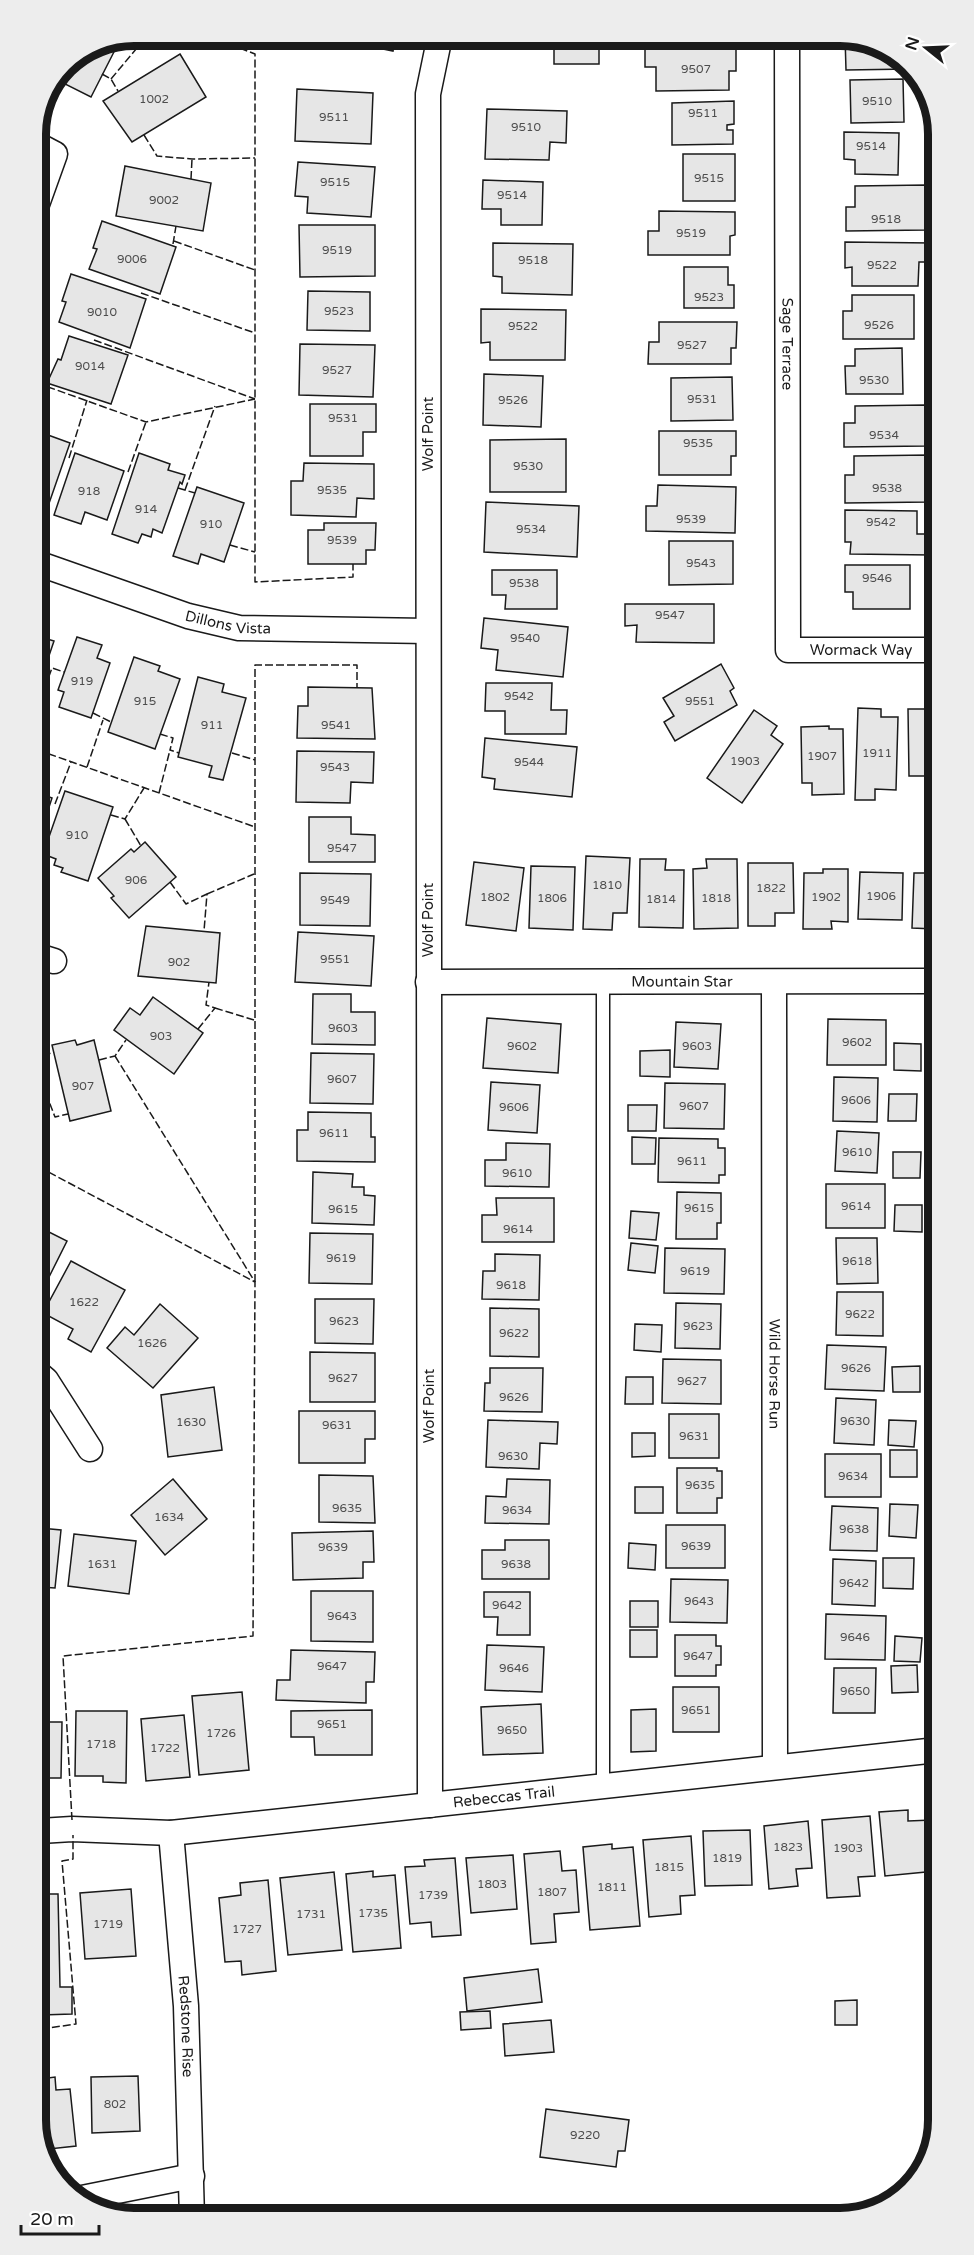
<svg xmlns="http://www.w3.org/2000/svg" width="974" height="2255" font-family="'Varela Round',sans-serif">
<rect width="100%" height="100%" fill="#fff"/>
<g fill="#e6e6e6" stroke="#1a1a1a" stroke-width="1.5">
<polygon points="351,36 396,36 393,51 349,42"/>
<rect x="494" y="36" width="44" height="3"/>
<rect x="554" y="36" width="45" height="28"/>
<polygon points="845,36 900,57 909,69 846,70"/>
<polygon points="119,42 91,97 65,84 67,80 60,76 65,65"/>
<polygon points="645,46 736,46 736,71 729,71 729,90 656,91 656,67 645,67"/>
<polygon points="180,54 206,97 132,142 103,101"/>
<polygon points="903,79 904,122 851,123 850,80"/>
<polygon points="297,89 373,93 371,144 295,141"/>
<polygon points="734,101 734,124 727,125 727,130 733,130 733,144 672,145 672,103"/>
<polygon points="487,109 567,111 566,143 550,142 549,160 485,159"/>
<polygon points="844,132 899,133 898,175 855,174 855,160 844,159"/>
<rect x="683" y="154" width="52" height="47"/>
<polygon points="298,162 375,167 371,217 307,213 308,197 295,196"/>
<polygon points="125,166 211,183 203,231 116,216"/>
<polygon points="483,180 543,182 542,225 501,225 501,209 482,209"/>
<polygon points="926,185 926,230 846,231 846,207 855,207 855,186"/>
<polygon points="659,211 735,212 735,235 730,236 730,255 648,255 648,231 659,231"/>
<polygon points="102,221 176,247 160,294 89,269 97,249 93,248"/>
<polygon points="299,225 375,225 375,276 300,277"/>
<polygon points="845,242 932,243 932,262 919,262 918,286 852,286 852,267 845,268"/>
<polygon points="493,243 573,244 572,295 502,293 502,277 493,276"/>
<polygon points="684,267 728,267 728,285 734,285 734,308 684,308"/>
<polygon points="71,274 146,299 130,348 59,322 66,302 62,301"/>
<polygon points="308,291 370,292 370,331 307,330"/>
<polygon points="852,295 914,295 914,339 843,339 843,311 852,311"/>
<polygon points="481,309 566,310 565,360 490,360 490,342 481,343"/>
<polygon points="659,322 737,322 736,348 731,348 731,364 648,364 649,342 659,342"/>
<polygon points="69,336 128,355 111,404 47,383 58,359 61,360"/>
<polygon points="300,344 375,345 373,397 299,395"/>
<polygon points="902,348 903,394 846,394 845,366 855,366 855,349"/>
<polygon points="484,374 543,376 541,427 483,425"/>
<polygon points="732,377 733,420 671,421 671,378"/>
<polygon points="310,404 376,404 376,432 363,432 363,456 310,456"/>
<polygon points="925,405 925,446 844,447 844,423 855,423 855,406"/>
<polygon points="37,431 70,443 46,512 37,509"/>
<polygon points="659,431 736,431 736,456 731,456 731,475 659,475"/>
<polygon points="566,439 566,492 490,492 490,440"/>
<polygon points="75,453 124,471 107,520 85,512 81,524 54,515"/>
<polygon points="139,453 170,464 168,470 185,475 182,484 180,482 162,533 153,529 151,537 142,534 138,543 112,534"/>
<polygon points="929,455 929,502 845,503 845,475 854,475 854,456"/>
<polygon points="304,463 374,464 374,499 357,498 356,517 291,515 291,481 303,481"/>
<polygon points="658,485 736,487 735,533 646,531 646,506 657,506"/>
<polygon points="197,487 244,503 224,562 201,554 198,564 173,556"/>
<polygon points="486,502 579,506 577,557 484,552"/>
<polygon points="845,510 917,511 917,534 933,534 932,555 850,554 851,542 845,542"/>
<polygon points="324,523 376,523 375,550 366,550 366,564 308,564 308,530 324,530"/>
<polygon points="669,541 733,541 733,584 669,585"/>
<polygon points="845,565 910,565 910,609 853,609 853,592 845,592"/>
<polygon points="492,570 557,570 557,609 505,609 506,595 492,595"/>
<polygon points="625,604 714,604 714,643 636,642 637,625 625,626"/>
<polygon points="484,618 568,627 563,677 496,670 498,650 481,648"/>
<polygon points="37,636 54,641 38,688"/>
<polygon points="77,637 102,645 97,658 110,663 91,718 59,707 64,692 58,690"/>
<polygon points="134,657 160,666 158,671 180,679 155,749 108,732"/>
<polygon points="721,664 734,688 730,691 737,705 675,741 664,722 674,716 663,698"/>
<polygon points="198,677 224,684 222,692 246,698 223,780 209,777 212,766 178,757"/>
<polygon points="486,683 552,683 551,710 567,710 566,734 505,734 505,711 485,711"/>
<polygon points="308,687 372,688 375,739 297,738 298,706 308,706"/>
<polygon points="858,708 881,709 881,717 898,717 896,790 875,789 875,800 855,800"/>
<polygon points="908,709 932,709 935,786 928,786 929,776 909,776"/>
<polygon points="754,710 777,726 771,735 783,744 742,803 707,778"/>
<polygon points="829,726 829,729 843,729 844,794 812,795 812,783 802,783 801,727"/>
<polygon points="485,738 577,747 572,797 494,789 495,779 482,777"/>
<polygon points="297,751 374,752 373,783 351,782 350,803 296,802"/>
<polygon points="65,791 113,807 88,881 61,872 63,868 54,865 56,859 43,854"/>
<polygon points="38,793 52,798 38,841"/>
<polygon points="309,817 351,817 351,834 375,835 375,862 309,862"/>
<polygon points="145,842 176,877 129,918 111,898 114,896 98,878 131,849 134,852"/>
<polygon points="586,856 630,858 627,913 613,913 612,930 583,929"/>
<polygon points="640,859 666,859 665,870 684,870 683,928 639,927"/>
<polygon points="706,859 737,859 738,928 694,929 693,869 707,868"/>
<polygon points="474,862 524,868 516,931 466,925"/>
<polygon points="748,863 793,863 794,913 775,913 775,926 748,926"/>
<polygon points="531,866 575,867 573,930 529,928"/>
<polygon points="823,869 848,869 848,922 831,921 832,929 803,929 804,873 823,873"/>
<polygon points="932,869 935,869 935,929 912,928 914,873 932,873"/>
<polygon points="860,872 903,873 902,920 858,919"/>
<polygon points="300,873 371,874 370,926 300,925"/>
<polygon points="146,926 220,933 216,983 138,976"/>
<polygon points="298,932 374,936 371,986 295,982"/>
<polygon points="313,994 351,994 351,1012 375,1012 375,1045 312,1044"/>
<polygon points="153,997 203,1033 174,1074 114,1030 130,1008 140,1015"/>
<polygon points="487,1018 561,1024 558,1073 483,1068"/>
<polygon points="828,1019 886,1020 886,1065 827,1065"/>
<polygon points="676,1022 721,1024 718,1069 674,1067"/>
<polygon points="75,1040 77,1045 94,1040 111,1111 70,1121 52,1045"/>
<polygon points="894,1043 921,1044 921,1071 894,1070"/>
<polygon points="670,1050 670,1077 640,1076 640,1051"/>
<polygon points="311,1053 374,1054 373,1104 310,1103"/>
<polygon points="834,1077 878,1078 877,1122 833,1121"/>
<polygon points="491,1082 540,1085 537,1133 488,1130"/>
<polygon points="665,1083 725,1084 724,1129 664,1128"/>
<polygon points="889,1094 917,1094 916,1121 888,1121"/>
<polygon points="628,1105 657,1105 656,1131 628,1131"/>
<polygon points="308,1112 371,1113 371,1137 375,1137 375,1162 297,1161 297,1130 308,1130"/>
<polygon points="837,1131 879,1133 877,1173 835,1171"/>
<polygon points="632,1137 656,1138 655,1164 632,1164"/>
<polygon points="659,1138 718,1139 718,1148 725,1148 725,1175 719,1175 719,1183 658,1182"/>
<polygon points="506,1143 550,1144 549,1187 485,1186 485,1160 506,1160"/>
<polygon points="893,1152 921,1152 920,1178 893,1178"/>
<polygon points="313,1172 353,1174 352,1187 364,1187 364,1195 375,1196 374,1225 312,1223"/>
<rect x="826" y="1184" width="59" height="44"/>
<polygon points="677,1192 721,1193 721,1223 717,1223 717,1239 676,1239"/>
<polygon points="496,1198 554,1198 554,1242 482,1242 482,1215 497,1215"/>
<polygon points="895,1205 922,1205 922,1232 894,1231"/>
<polygon points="631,1211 659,1213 656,1240 629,1238"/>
<polygon points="39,1227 67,1241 39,1297"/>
<polygon points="310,1233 373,1234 372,1284 309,1283"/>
<polygon points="836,1238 877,1238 878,1283 837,1284"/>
<polygon points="631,1243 658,1246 655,1273 628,1270"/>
<polygon points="665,1248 725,1249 724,1294 664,1293"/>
<polygon points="495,1254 540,1255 539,1300 482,1299 483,1271 495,1271"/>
<polygon points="71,1261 125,1290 91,1352 68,1339 73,1329 43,1313"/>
<polygon points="837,1292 883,1292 883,1336 836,1335"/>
<polygon points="315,1299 374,1299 373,1344 315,1343"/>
<polygon points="676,1303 721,1304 720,1349 675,1348"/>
<polygon points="160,1304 198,1338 153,1388 107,1348 125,1327 134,1335"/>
<polygon points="490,1308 539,1309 539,1357 490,1356"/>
<polygon points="635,1324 662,1325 661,1352 634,1350"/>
<polygon points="827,1345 886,1347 884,1391 825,1389"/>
<polygon points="310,1352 375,1353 375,1402 310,1402"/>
<polygon points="663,1359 721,1360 721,1404 662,1403"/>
<polygon points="920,1366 920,1392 893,1392 892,1367"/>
<polygon points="490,1368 543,1368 542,1412 484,1411 485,1383 490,1383"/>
<polygon points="626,1377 653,1377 653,1404 625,1404"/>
<polygon points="214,1387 222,1450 168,1457 161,1395"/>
<polygon points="836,1398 876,1400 874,1445 834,1443"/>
<polygon points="299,1411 375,1411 375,1439 365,1439 365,1463 299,1463"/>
<rect x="669" y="1414" width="50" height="44"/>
<polygon points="488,1420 558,1422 557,1444 540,1443 539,1469 486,1467"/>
<polygon points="889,1420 916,1421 914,1447 888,1445"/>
<polygon points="632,1433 655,1433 655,1456 632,1457"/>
<rect x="890" y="1450" width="27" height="27"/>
<rect x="825" y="1454" width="56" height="43"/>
<polygon points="677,1468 717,1468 717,1471 722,1471 722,1498 717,1498 717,1513 677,1513"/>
<polygon points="319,1475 373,1476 375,1523 319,1522"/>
<polygon points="173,1479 207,1519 165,1555 131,1515"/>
<polygon points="507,1479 550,1480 549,1524 485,1523 486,1496 506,1497"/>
<rect x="635" y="1487" width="28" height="26"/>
<polygon points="890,1504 918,1505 916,1538 889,1536"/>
<polygon points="832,1506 878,1508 877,1551 830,1550"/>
<rect x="666" y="1525" width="59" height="43"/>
<polygon points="40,1528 61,1530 55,1588 40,1587"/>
<polygon points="373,1531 374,1562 363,1562 363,1578 293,1580 292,1533"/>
<polygon points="74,1534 136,1541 129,1594 68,1586"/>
<polygon points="505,1540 549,1540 549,1579 482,1579 482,1550 505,1550"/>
<polygon points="629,1543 656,1545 655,1570 628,1568"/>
<polygon points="883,1558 914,1558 913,1589 883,1588"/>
<polygon points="833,1559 876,1561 875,1606 832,1604"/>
<polygon points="671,1579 728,1580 727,1623 670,1622"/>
<polygon points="311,1591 373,1591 373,1642 311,1641"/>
<polygon points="484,1592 530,1592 530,1635 497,1635 498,1617 484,1617"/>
<rect x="630" y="1601" width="28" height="26"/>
<polygon points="826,1614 886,1616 885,1660 825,1659"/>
<rect x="630" y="1630" width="27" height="27"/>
<polygon points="675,1635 716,1635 716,1646 721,1646 721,1665 716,1665 716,1676 675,1676"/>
<polygon points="895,1636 922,1638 920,1662 894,1661"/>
<polygon points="487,1645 544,1647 542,1692 485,1690"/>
<polygon points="291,1650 375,1652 374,1682 366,1682 366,1703 276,1700 277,1680 290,1680"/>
<polygon points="917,1665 918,1692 892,1693 891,1666"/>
<polygon points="834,1668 876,1668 875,1713 833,1713"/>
<rect x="673" y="1687" width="46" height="45"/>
<polygon points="242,1692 249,1770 199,1775 192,1696"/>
<polygon points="541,1704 543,1753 483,1755 481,1707"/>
<polygon points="656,1709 656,1751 631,1752 631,1710"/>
<polygon points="372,1710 372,1755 315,1755 314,1737 291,1737 291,1711"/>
<polygon points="76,1711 127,1711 126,1783 103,1782 103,1776 75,1776"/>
<polygon points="184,1715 190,1777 146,1781 141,1719"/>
<polygon points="40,1722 62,1722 61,1778 40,1778"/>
<polygon points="908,1810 908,1821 932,1820 936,1871 885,1876 879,1812"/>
<polygon points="870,1816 875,1876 858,1877 860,1896 827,1898 822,1820"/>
<polygon points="808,1821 812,1868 796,1869 798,1886 769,1889 764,1826"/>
<polygon points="750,1830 752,1885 705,1886 703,1831"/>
<polygon points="691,1836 695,1895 680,1896 681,1914 649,1917 643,1840"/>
<polygon points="612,1844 612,1849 633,1847 640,1926 590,1930 583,1847"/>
<polygon points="560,1851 562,1871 576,1870 579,1912 554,1914 556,1942 531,1944 524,1854"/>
<polygon points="513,1855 517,1909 471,1913 466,1858"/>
<polygon points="455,1858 461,1935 432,1937 431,1922 410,1924 405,1867 425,1866 424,1860"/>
<polygon points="373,1871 373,1877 395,1875 401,1948 353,1952 346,1874"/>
<polygon points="334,1872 342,1950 288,1955 280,1878"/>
<polygon points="268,1880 276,1971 242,1975 241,1961 225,1962 219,1898 241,1895 240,1883"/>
<polygon points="131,1889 136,1956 85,1959 80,1893"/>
<polygon points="40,1894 58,1894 60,1987 72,1987 72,2014 41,2015"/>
<polygon points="538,1969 542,2002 467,2011 464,1978"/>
<polygon points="857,2000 857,2025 835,2025 835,2001"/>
<polygon points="490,2011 491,2028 461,2030 460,2012"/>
<polygon points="551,2020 554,2052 505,2056 503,2024"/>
<polygon points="138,2076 140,2131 92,2133 91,2077"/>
<polygon points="55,2077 56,2090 70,2089 76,2146 49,2149 48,2137 41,2138 41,2079"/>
<polygon points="546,2109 629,2120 625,2151 618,2151 616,2167 540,2157"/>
</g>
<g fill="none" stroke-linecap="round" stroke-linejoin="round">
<defs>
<polyline id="service" points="603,981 603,1786"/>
<g id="minor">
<path id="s1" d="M787 36 788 650H934"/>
<polyline points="36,144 55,154 36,207"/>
<path id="s2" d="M37 563 188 616 239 628 428 631"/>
<polyline points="38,956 54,961"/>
<path id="s3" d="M428 982 935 981"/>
<path id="s4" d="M774 982 775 1766"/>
<polyline points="39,1374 46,1380 90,1449"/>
<polyline points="430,1805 428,94 440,36"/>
<path id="s5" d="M40 1831 72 1829 171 1833 937 1750"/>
<path id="s6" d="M171 1833 186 2006 192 2218"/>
<polyline points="77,2199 192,2176"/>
</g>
</defs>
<use href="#service" stroke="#1a1a1a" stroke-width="15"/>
<use href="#minor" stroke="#1a1a1a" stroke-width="27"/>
<use href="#service" stroke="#fff" stroke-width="12"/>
<use href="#minor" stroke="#fff" stroke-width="24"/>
<g stroke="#1a1a1a" stroke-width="1.5" stroke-dasharray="8 3" stroke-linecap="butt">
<polyline points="209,36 255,54 255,582 353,577 353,564"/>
<polyline points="102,74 111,79 118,91"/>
<polyline points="111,79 147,36"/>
<polyline points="144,135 157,156 192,159 255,158"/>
<polyline points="191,179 192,159"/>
<polyline points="174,241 255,270"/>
<polyline points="173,244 176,226"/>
<polyline points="141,293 255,333"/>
<polyline points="94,340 255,399"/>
<polyline points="37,383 146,422 255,399"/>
<polyline points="69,458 87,400"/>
<polyline points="128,472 146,422"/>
<polyline points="178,488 195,493"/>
<polyline points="185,490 215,406"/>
<polyline points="230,545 255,552"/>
<polyline points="38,691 43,693 52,668 64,672"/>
<polyline points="38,709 43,693"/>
<polyline points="93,713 111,722"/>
<polyline points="160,734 173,738 170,750 179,753"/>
<polyline points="38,750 255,827"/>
<polyline points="232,753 255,760"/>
<polyline points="87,767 103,720"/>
<polyline points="159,793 170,750"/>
<polyline points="55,804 71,762"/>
<polyline points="111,815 125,819 144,788"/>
<polyline points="125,819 141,846"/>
<polyline points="170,882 186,904 207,894 204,931"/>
<polyline points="207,894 254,874"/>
<polyline points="215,1008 254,1020"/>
<polyline points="198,1029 215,1008 206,1005 209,982"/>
<polyline points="115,1056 255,1282"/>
<polyline points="99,1060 115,1056 126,1040"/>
<polyline points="39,1099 42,1056 54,1052"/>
<polyline points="39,1100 50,1104 55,1117 68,1114"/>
<polyline points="39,1167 255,1282 253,1636 63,1656 72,1820"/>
<polyline points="255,1282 255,665 357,665 357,688"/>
<polyline points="41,2029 76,2024 62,1861 73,1859 73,1835"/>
</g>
</g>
<g text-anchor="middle" stroke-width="4.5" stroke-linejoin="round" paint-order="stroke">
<g font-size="12" fill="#4d4d4d">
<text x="696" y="73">9507</text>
<text x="154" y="103">1002</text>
<text x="877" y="105">9510</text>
<text x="703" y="117">9511</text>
<text x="334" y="121">9511</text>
<text x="526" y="131">9510</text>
<text x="871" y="150">9514</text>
<text x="709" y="182">9515</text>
<text x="335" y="186">9515</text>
<text x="512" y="199">9514</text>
<text x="164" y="204">9002</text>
<text x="886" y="223">9518</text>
<text x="691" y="237">9519</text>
<text x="337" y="254">9519</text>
<text x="132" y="263">9006</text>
<text x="533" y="264">9518</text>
<text x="882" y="269">9522</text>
<text x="709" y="301">9523</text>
<text x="339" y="315">9523</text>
<text x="102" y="316">9010</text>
<text x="879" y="329">9526</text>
<text x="523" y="330">9522</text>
<text x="692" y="349">9527</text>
<text x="90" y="370">9014</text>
<text x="337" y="374">9527</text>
<text x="874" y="384">9530</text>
<text x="702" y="403">9531</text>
<text x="513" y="404">9526</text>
<text x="343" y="422">9531</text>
<text x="884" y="439">9534</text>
<text x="698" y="447">9535</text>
<text x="528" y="470">9530</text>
<text x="887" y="492">9538</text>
<text x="332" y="494">9535</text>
<text x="89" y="495">918</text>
<text x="146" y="513">914</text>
<text x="691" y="523">9539</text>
<text x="881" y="526">9542</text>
<text x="211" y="528">910</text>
<text x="531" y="533">9534</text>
<text x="342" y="544">9539</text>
<text x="701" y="567">9543</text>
<text x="877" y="582">9546</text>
<text x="524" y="587">9538</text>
<text x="670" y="619">9547</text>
<text x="525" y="642">9540</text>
<text x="82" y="685">919</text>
<text x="519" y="700">9542</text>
<text x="145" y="705">915</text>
<text x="700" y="705">9551</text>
<text x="212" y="729">911</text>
<text x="336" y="729">9541</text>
<text x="877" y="757">1911</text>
<text x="822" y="760">1907</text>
<text x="745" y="765">1903</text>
<text x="529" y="766">9544</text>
<text x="335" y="771">9543</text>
<text x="77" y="839">910</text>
<text x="342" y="852">9547</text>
<text x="136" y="884">906</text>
<text x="607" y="889">1810</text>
<text x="771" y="892">1822</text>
<text x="881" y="900">1906</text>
<text x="495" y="901">1802</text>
<text x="826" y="901">1902</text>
<text x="552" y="902">1806</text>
<text x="716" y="902">1818</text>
<text x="661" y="903">1814</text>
<text x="335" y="904">9549</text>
<text x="335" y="963">9551</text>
<text x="179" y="966">902</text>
<text x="343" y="1032">9603</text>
<text x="161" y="1040">903</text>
<text x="857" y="1046">9602</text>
<text x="522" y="1050">9602</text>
<text x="697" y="1050">9603</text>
<text x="342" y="1083">9607</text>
<text x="83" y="1090">907</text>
<text x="856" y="1104">9606</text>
<text x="694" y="1110">9607</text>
<text x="514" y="1111">9606</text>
<text x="334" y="1137">9611</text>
<text x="857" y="1156">9610</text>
<text x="692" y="1165">9611</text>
<text x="517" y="1177">9610</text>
<text x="856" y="1210">9614</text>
<text x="699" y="1212">9615</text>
<text x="343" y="1213">9615</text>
<text x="518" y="1233">9614</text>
<text x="341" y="1262">9619</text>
<text x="857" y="1265">9618</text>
<text x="695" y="1275">9619</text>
<text x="511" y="1289">9618</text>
<text x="84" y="1306">1622</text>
<text x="860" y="1318">9622</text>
<text x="344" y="1325">9623</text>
<text x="698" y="1330">9623</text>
<text x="514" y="1337">9622</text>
<text x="152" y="1347">1626</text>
<text x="856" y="1372">9626</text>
<text x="343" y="1382">9627</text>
<text x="692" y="1385">9627</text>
<text x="514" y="1401">9626</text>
<text x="855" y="1425">9630</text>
<text x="191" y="1426">1630</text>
<text x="337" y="1429">9631</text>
<text x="694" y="1440">9631</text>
<text x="513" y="1460">9630</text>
<text x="853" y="1480">9634</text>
<text x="700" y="1489">9635</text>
<text x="347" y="1512">9635</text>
<text x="517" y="1514">9634</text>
<text x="169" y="1521">1634</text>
<text x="854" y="1533">9638</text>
<text x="696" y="1550">9639</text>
<text x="333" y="1551">9639</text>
<text x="102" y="1568">1631</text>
<text x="516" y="1568">9638</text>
<text x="854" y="1587">9642</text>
<text x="699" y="1605">9643</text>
<text x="507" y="1609">9642</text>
<text x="342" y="1620">9643</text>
<text x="855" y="1641">9646</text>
<text x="698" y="1660">9647</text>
<text x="332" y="1670">9647</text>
<text x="514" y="1672">9646</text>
<text x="855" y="1695">9650</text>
<text x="696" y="1714">9651</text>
<text x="332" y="1728">9651</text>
<text x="512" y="1734">9650</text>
<text x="221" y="1737">1726</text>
<text x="101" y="1748">1718</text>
<text x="165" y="1752">1722</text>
<text x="788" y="1851">1823</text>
<text x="848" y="1852">1903</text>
<text x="727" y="1862">1819</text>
<text x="669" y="1871">1815</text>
<text x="492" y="1888">1803</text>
<text x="612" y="1891">1811</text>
<text x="552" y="1896">1807</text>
<text x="433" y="1899">1739</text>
<text x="373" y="1917">1735</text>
<text x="311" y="1918">1731</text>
<text x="108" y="1928">1719</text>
<text x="247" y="1933">1727</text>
<text x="115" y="2108">802</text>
<text x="585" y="2139">9220</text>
</g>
<g font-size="15" fill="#1a1a1a" stroke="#fff">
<text dy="5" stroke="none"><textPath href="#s1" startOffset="308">Sage Terrace</textPath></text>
<text transform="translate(428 434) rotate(-90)" y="5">Wolf Point</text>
<text dy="5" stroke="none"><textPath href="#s2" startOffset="201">Dillons Vista</textPath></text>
<text dy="5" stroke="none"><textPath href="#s1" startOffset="687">Wormack Way</textPath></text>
<text transform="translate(428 920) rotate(-90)" y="5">Wolf Point</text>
<text dy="5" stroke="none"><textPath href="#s3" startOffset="254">Mountain Star</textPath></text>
<text dy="5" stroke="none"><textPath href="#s4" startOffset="392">Wild Horse Run</textPath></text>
<text transform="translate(429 1406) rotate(-90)" y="5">Wolf Point</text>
<text dy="5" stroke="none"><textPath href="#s5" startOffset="466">Rebeccas Trail</textPath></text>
<text dy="5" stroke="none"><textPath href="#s6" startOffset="194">Redstone Rise</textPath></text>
</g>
</g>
<path d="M0 0H974V2255H0ZM134 46H840A88 88 0 0 1 928 134V2120A88 88 0 0 1 840 2208H134A88 88 0 0 1 46 2120V134A88 88 0 0 1 134 46Z" fill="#ededed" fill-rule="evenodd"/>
<path fill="none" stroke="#1a1a1a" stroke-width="8" d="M134 46H840A88 88 0 0 1 928 134V2120A88 88 0 0 1 840 2208H134A88 88 0 0 1 46 2120V134A88 88 0 0 1 134 46Z"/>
<g transform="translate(926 48) rotate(288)" stroke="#ffffff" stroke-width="4.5" paint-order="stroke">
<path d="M0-4.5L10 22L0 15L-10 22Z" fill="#1a1a1a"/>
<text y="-9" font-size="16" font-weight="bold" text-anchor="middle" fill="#1a1a1a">N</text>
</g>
<path d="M21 2225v9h78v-9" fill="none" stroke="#1a1a1a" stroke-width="3"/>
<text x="30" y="2225" font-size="18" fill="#1a1a1a" stroke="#ffffff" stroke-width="4.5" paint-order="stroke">20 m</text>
</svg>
